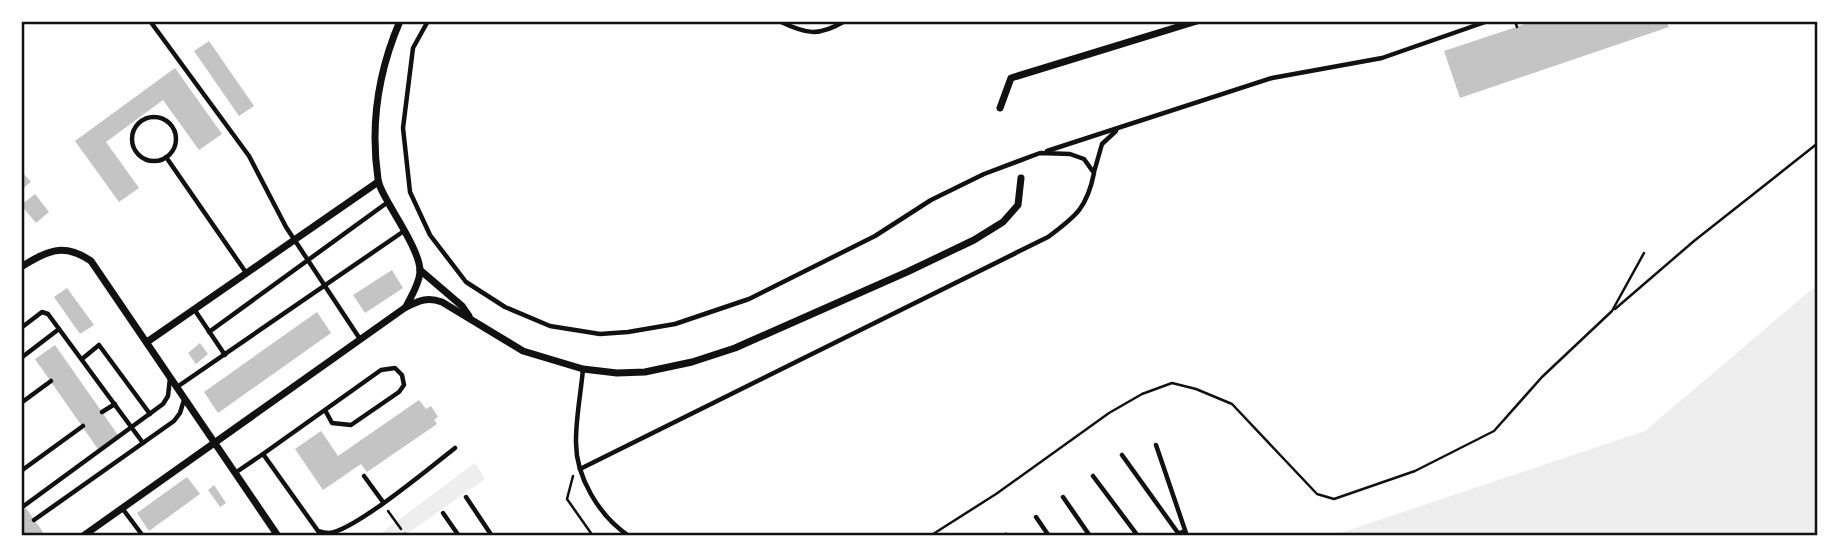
<svg xmlns="http://www.w3.org/2000/svg" width="1839" height="557" font-family="'Archivo Narrow',sans-serif">
<rect width="100%" height="100%" fill="#fff"/>
<g fill="#eee">
<polygon points="1818,284 1818,536 1331,536 1645,431"/>
<polygon points="475,463 485,479 404,536 377,536"/>
</g>
<g fill="#c4c4c4">
<polygon points="1534,21 1666,21 1669,27 1460,98 1444,51"/>
<polygon points="209,41 254,106 239,116 194,51"/>
<polygon points="175,68 222,134 199,150 163,100 106,142 139,188 119,202 75,141"/>
<polygon points="23,173 31,182 21,190 21,175"/>
<polygon points="35,194 49,212 36,223 21,205"/>
<polygon points="392,270 403,288 365,313 353,295"/>
<polygon points="67,288 94,325 80,334 54,297"/>
<polygon points="317,312 331,333 218,413 204,392"/>
<polygon points="200,343 208,354 196,364 188,353"/>
<polygon points="55,345 118,435 98,449 35,359"/>
<polygon points="419,400 426,409 431,406 438,417 434,420 437,424 367,472 361,464 323,490 295,449 321,431 338,456"/>
<polygon points="187,477 200,494 149,531 137,513"/>
<polygon points="214,485 226,503 220,507 208,490"/>
<polygon points="26,508 43,532 38,536 21,536 21,512"/>
</g>
<g fill="none" stroke-linecap="round" stroke-linejoin="round">
<g stroke="#111" stroke-width="2.5">
<polyline points="1515,21 1517,27"/>
<polyline points="1615,309 1694,241 1818,143"/>
<polyline points="573,476 567,499 593,536"/>
<polyline points="388,511 401,529"/>
<polyline points="930,536 996,494 1109,413 1142,394 1172,383 1196,389 1232,404 1317,494 1334,499 1415,471 1494,431 1542,377 1612,311 1644,253"/>
</g>
<g stroke="#111" stroke-width="4.5">
<polyline points="150,21 249,156 286,227 360,339"/>
<path d="M428 21 413 48 403 128 410 192 430 235 466 282 505 307 550 326 600 334 628 332 675 324 749 299 875 236 931 200 984 174 1040 153 1070 154 1084 159 1094 173C1087 208 1076 216 1048 237L580 469"/>
<path d="M779 21C806 34 818 37 845 21"/>
<circle cx="154" cy="139" r="22"/>
<polyline points="1047,151 1272,78 1382,58 1488,21"/>
<polyline points="166,157 247,274"/>
<polyline points="1094,172 1102,144 1116,131"/>
<polyline points="194,309 225,355"/>
<polyline points="21,328 42,312 48,314 143,443"/>
<polyline points="209,332 388,202"/>
<polyline points="21,358 59,329"/>
<polyline points="82,359 99,345 150,414"/>
<path d="M583 369C581 392 576 417 576 440 575 476 599 516 629 536"/>
<polyline points="177,387 404,231"/>
<polyline points="21,403 51,381"/>
<polyline points="102,412 115,404"/>
<polyline points="1156,445 1186,533"/>
<polyline points="263,454 381,370 395,368 402,375 404,385 399,392 351,425 332,423 325,410"/>
<polyline points="1122,455 1178,533"/>
<polyline points="21,471 83,426"/>
<path d="M235 473 263 454 318 531C321 532 326 533 329 533 354 531 432 466 455 448"/>
<polyline points="364,476 383,502"/>
<polyline points="1093,476 1138,536"/>
<polyline points="466,497 492,536"/>
<polyline points="1063,497 1090,536"/>
<polyline points="21,508 163,404 168,396 170,378"/>
<polyline points="122,508 143,536"/>
<polyline points="443,513 459,536"/>
<polyline points="1036,517 1049,536"/>
<polyline points="34,520 174,421 180,413 184,400"/>
<polyline points="405,535 406,536"/>
<polyline points="1006,535 1007,536"/>
<polyline points="1174,536 1182,532 1186,535"/>
</g>
<g stroke="#111" stroke-width="7">
<polyline points="1000,108 1011,78 1197,21"/>
<path d="M21 267C47 251 63 242 91 261L278 536"/>
<polyline points="420,270 462,306 469,316"/>
<path d="M406 307C420 300 428 297 442 302L523 351 583 369 617 373 645 372 692 362 735 348 907 272 974 240 1003 222 1018 205 1021 178"/>
<polyline points="147,342 378,182"/>
<path d="M83 536 406 307C411 296 419 285 420 272 421 255 398 220 389 204 385 196 379 188 378 179 370 124 378 72 400 21"/>
</g>
</g>
<rect width="1839" height="557" fill="none" stroke="#ffffff" stroke-width="46"/>
<rect x="23" y="23" width="1793" height="511" fill="none" stroke="#111" stroke-width="2.5"/>
</svg>
